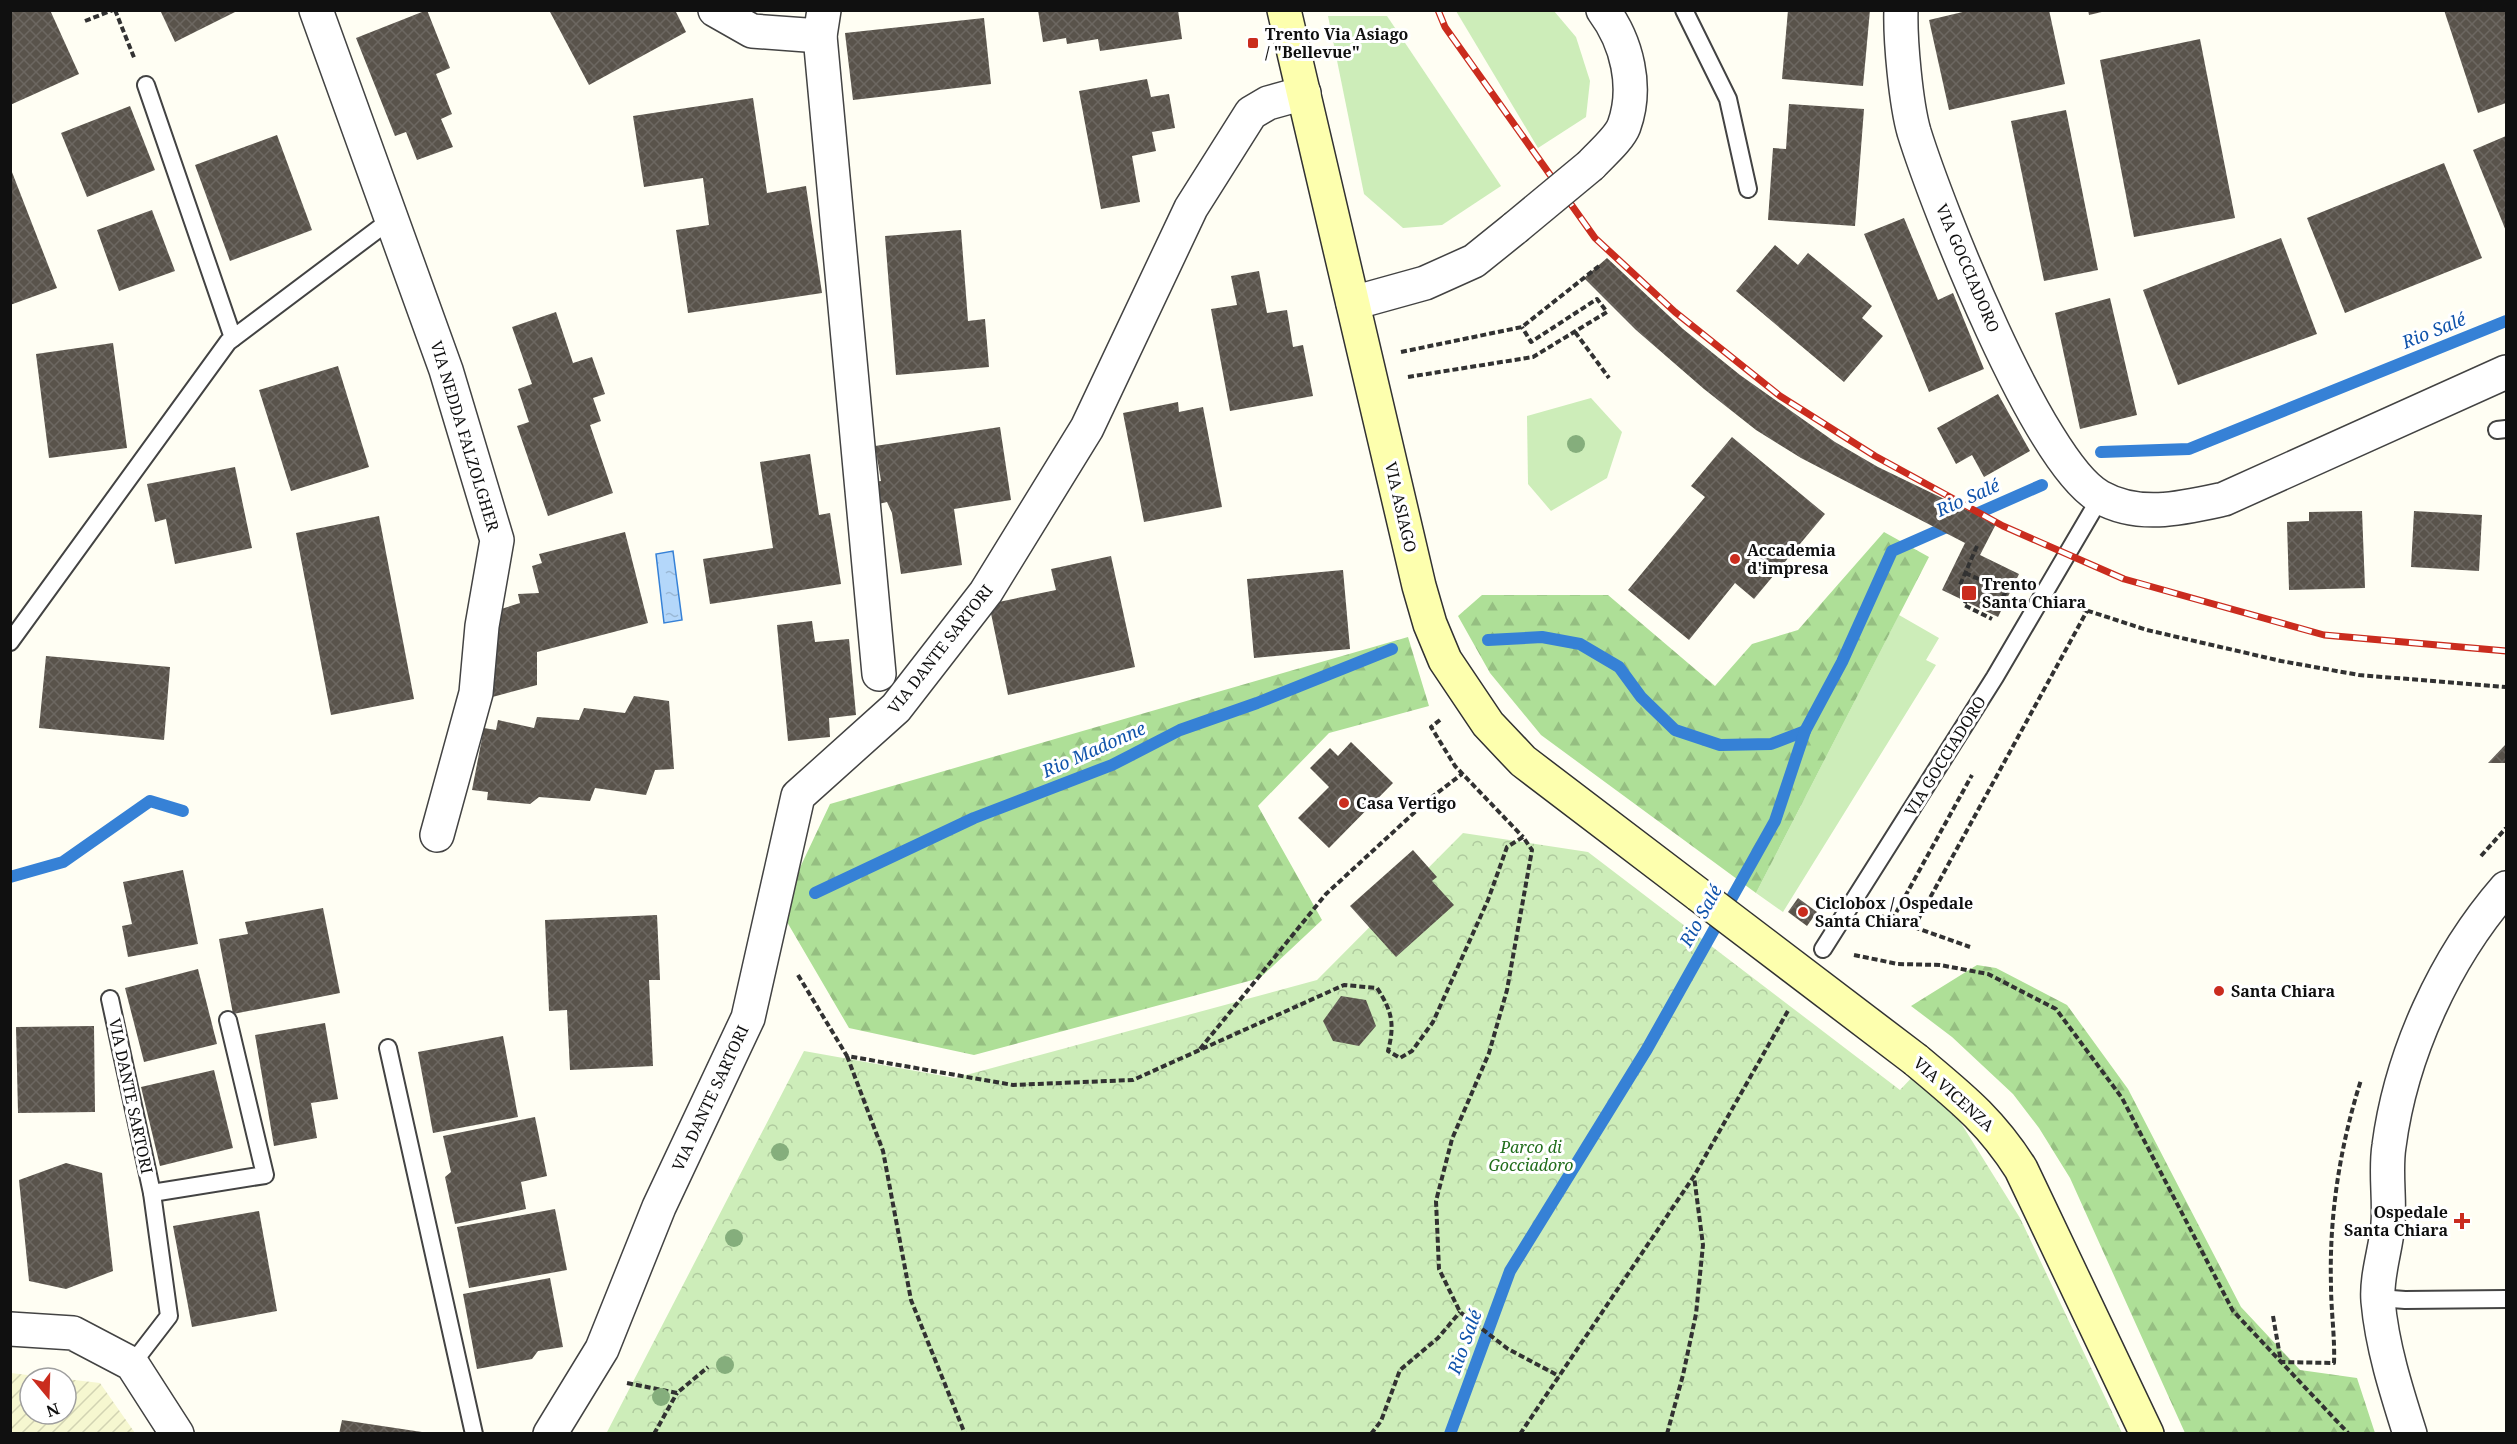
<svg xmlns="http://www.w3.org/2000/svg" width="2517" height="1444" font-family="'Noto Serif',serif">
<defs>
<pattern id="farmland-furrows" width="10" height="10" patternUnits="userSpaceOnUse" patternTransform="scale(1.5)"><rect width="10" height="10" fill="#f6f7d0"/><path d="M-1 1l2-2M0 10L10 0M9 11l2-2" fill="none" stroke="#d2d3b2"/></pattern>
<pattern id="forest-firs" width="22" height="20" patternUnits="userSpaceOnUse" patternTransform="scale(1.5)"><rect width="22" height="20" fill="#aedf97"/><path d="M5 1l3.5 6h-7zM16 11l3.5 6h-7z" fill="#95be81"/></pattern>
<pattern id="park-crowns" width="20" height="18" patternUnits="userSpaceOnUse" patternTransform="scale(1.5)"><rect width="20" height="18" fill="#cdedb9"/><path d="M2 6a3 3 0 1 1 6 0M12 15a3 3 0 1 1 6 0" fill="none" stroke="#afca9e"/></pattern>
<pattern id="water-ripples" width="26" height="14" patternUnits="userSpaceOnUse" patternTransform="scale(1.5)"><rect width="26" height="14" fill="#b4d7fa"/><path d="M2 4q2-2 4 0t4 0M15 11q2-2 4 0t4 0" fill="none" stroke="#9ab8d5"/></pattern>
<pattern id="building-cross-hatch" width="8" height="8" patternUnits="userSpaceOnUse" patternTransform="scale(1.5)"><rect width="8" height="8" fill="#59534b"/><path d="M0 0l8 8M0 8l8-8" fill="none" stroke="#6c6761"/></pattern>
</defs>
<rect width="100%" height="100%" fill="#fffef3"/>
<polygon fill="url(#farmland-furrows)" points="11,1373 52,1378 30,1378 30,1414 66,1414 66,1379 100,1383 135,1433 11,1433"/>
<g fill="#cdedb9">
<polygon points="1456,11 1554,11 1576,37 1590,81 1586,117 1538,148"/>
<polygon points="1328,16 1387,16 1501,186 1442,225 1403,228 1364,194"/>
<polygon points="1591,398 1622,432 1607,478 1551,511 1528,484 1527,416"/>
<polygon points="1899,615 1939,638 1926,660 1936,665 1783,912 1756,893"/>
</g>
<g fill="url(#forest-firs)">
<polygon points="1884,532 1929,557 1756,893 1541,735 1490,673 1458,616 1482,595 1608,595 1715,686 1752,644 1798,630"/>
<polygon points="1408,637 1429,706 1329,733 1258,806 1322,920 1260,978 974,1055 849,1028 780,910 830,804"/>
<polygon points="1977,965 1996,968 2067,1005 2128,1089 2241,1307 2300,1370 2357,1378 2375,1433 2185,1433 2070,1178 2039,1128 2013,1094 1952,1037 1911,1006"/>
</g>
<polygon fill="url(#park-crowns)" points="1463,833 1588,852 1900,1090 1916,1073 1951,1107 2020,1218 2122,1433 606,1434 804,1051 955,1078 1317,980"/>
<polygon fill="url(#water-ripples)" stroke="#3681d6" stroke-width="1.5" points="673,551 682,620 664,623 656,554"/>
<g fill="none" stroke-linecap="round" stroke-linejoin="round">
<g stroke="#3681d6" stroke-width="12">
<polyline points="2101,452 2189,449 2506,321"/>
<polyline points="1488,640 1542,637 1580,644 1619,667 1641,697 1675,730 1720,745 1771,744 1805,731"/>
<polyline points="10,877 63,862 150,801 183,811"/>
<polyline points="815,893 974,818 1112,765 1180,730 1257,703 1392,649"/>
<polyline points="1450,1434 1510,1271 1647,1049 1775,821 1805,731 1842,662 1892,551 2042,485"/>
</g>
</g>
<g fill="url(#building-cross-hatch)">
<polygon points="10,10 50,10 79,74 10,105"/>
<polygon points="160,10 239,10 175,42"/>
<polygon points="427,10 450,68 436,74 452,114 441,119 453,147 417,160 406,132 395,136 356,38"/>
<polygon points="549,10 675,10 686,32 589,85"/>
<polygon points="1038,10 1178,10 1182,39 1100,51 1098,39 1067,44 1066,38 1043,42"/>
<polygon points="1788,10 1870,10 1863,86 1782,79"/>
<polygon points="1971,10 2049,10 2065,84 1949,110 1929,20"/>
<polygon points="2088,10 2106,10 2106,11 2089,15"/>
<polygon points="2444,10 2506,10 2506,103 2478,113"/>
<polygon points="984,18 991,84 853,100 845,33"/>
<polygon points="2200,39 2235,218 2134,237 2100,60"/>
<polygon points="1147,79 1151,97 1169,94 1175,128 1152,132 1156,151 1132,156 1140,202 1101,209 1079,91"/>
<polygon points="753,98 767,193 806,186 822,293 688,313 676,230 709,225 703,178 644,187 633,116"/>
<polygon points="1789,104 1864,109 1855,226 1768,220 1773,148 1786,149"/>
<polygon points="130,106 155,170 87,197 61,133"/>
<polygon points="2066,110 2098,270 2044,281 2011,121"/>
<polygon points="277,135 312,230 230,261 195,165"/>
<polygon points="2506,136 2506,231 2473,150"/>
<polygon points="2444,163 2482,258 2345,313 2307,218"/>
<polygon points="10,167 57,288 10,305"/>
<polygon points="152,210 175,271 119,291 97,230"/>
<polygon points="1904,218 1938,300 1953,293 1984,369 1929,392 1864,234"/>
<polygon points="961,230 968,321 985,319 989,367 896,375 885,236"/>
<polygon points="2281,238 2317,334 2178,385 2143,290"/>
<polygon points="1775,245 1798,265 1808,253 1872,306 1862,318 1883,336 1844,382 1736,291"/>
<polygon points="1607,258 1683,329 1740,375 1835,442 1878,467 1996,524 1980,555 2019,574 1998,617 1942,590 1965,543 1801,458 1756,430 1704,389 1636,330 1584,278"/>
<polygon points="1259,271 1267,313 1287,310 1293,347 1303,345 1313,396 1230,411 1211,309 1237,305 1231,276"/>
<polygon points="2110,298 2137,415 2080,429 2055,313"/>
<polygon points="556,312 573,363 592,357 605,394 593,398 601,421 590,425 613,493 548,516 517,426 529,422 518,389 532,384 512,327"/>
<polygon points="113,343 127,448 49,458 36,354"/>
<polygon points="338,366 369,467 291,491 259,390"/>
<polygon points="1998,394 2030,451 1984,477 1972,455 1956,464 1937,428"/>
<polygon points="1178,402 1179,412 1203,407 1222,507 1144,522 1123,413"/>
<polygon points="1000,427 1011,500 954,509 962,565 901,574 892,513 887,502 870,506 867,483 881,481 875,446"/>
<polygon points="1732,437 1825,514 1754,599 1735,583 1689,640 1628,590 1705,497 1691,486"/>
<polygon points="810,454 819,515 830,513 841,584 710,604 703,559 773,548 760,462"/>
<polygon points="235,467 252,548 175,564 166,519 155,522 147,484"/>
<polygon points="2362,511 2365,588 2289,590 2287,522 2309,521 2309,512"/>
<polygon points="2414,511 2482,515 2479,571 2411,567"/>
<polygon points="379,516 414,699 331,715 296,533"/>
<polygon points="625,532 648,623 537,652 537,685 485,699 498,610 520,603 518,594 539,593 532,566 542,563 539,554"/>
<polygon points="1111,556 1135,667 1008,695 989,604 1056,590 1051,569"/>
<polygon points="1343,570 1350,649 1254,658 1247,579"/>
<polygon points="812,621 815,642 849,639 856,715 829,718 830,737 788,741 777,625"/>
<polygon points="46,656 170,667 164,740 39,728"/>
<polygon points="634,696 669,701 674,769 655,770 646,795 595,788 590,801 539,797 530,804 487,800 488,792 472,790 484,728 496,730 498,720 534,728 537,717 579,720 584,708 625,713"/>
<polygon points="1351,742 1393,783 1329,848 1298,818 1329,787 1310,768 1330,748 1338,756"/>
<polygon points="2506,744 2506,763 2488,763"/>
<polygon points="1413,850 1437,877 1432,881 1454,905 1396,957 1350,906"/>
<polygon points="183,870 198,944 128,957 122,926 132,924 123,882"/>
<polygon points="1798,898 1817,912 1807,926 1788,912"/>
<polygon points="323,908 340,993 233,1014 219,939 248,934 245,922"/>
<polygon points="657,915 660,980 649,980 653,1066 570,1070 567,1010 549,1011 545,920"/>
<polygon points="198,969 217,1044 144,1062 125,988"/>
<polygon points="1341,996 1366,1000 1376,1026 1359,1046 1333,1041 1323,1021"/>
<polygon points="325,1023 338,1099 311,1103 317,1138 274,1146 255,1035"/>
<polygon points="94,1026 95,1112 18,1113 16,1027"/>
<polygon points="503,1036 518,1117 433,1133 418,1052"/>
<polygon points="214,1070 233,1148 160,1166 141,1087"/>
<polygon points="535,1117 547,1176 521,1182 526,1209 455,1224 445,1177 451,1172 443,1136"/>
<polygon points="66,1163 102,1173 113,1271 66,1289 29,1281 19,1180"/>
<polygon points="555,1209 567,1270 469,1288 457,1227"/>
<polygon points="259,1211 277,1311 192,1327 173,1226"/>
<polygon points="550,1278 563,1347 538,1351 532,1359 477,1369 463,1294"/>
<polygon points="342,1420 422,1432 421,1434 339,1434"/>
</g>
<g fill="none" stroke-linecap="round" stroke-linejoin="round">
<defs>
<g id="service">
<polyline points="1684,10 1728,99 1748,189"/>
<polyline points="146,85 233,338"/>
<polyline points="2497,430 2506,429"/>
<polyline points="10,642 228,342 393,218"/>
<polyline points="1823,949 1995,677 2100,498"/>
<polyline points="110,999 152,1193 169,1316 132,1364"/>
<polyline points="388,1048 474,1434"/>
<polyline points="152,1193 265,1175 228,1020"/>
<polyline points="2378,1298 2405,1300 2506,1299"/>
</g>
<g id="minor">
<polyline points="316,10 446,370 497,540 482,626 476,693 437,835"/>
<polyline points="715,10 752,31 820,36"/>
<polyline points="824,10 820,36 879,674"/>
<polyline points="10,1329 73,1333 132,1364 177,1434"/>
<polyline points="550,1434 602,1349 659,1207 748,1018 798,796 896,708 986,592 1087,428 1191,208 1251,113 1268,103 1304,93"/>
<path d="M2410 1434C2396 1390 2382 1346 2378 1301 2376 1276 2386 1249 2388 1224 2390 1198 2385 1171 2389 1146 2401 1054 2445 958 2506 888"/>
</g>
<g id="tertiary">
<path d="M1901 10C1900 40 1906 104 1914 132 1937 206 2038 463 2100 497 2139 519 2183 508 2224 499L2506 372"/>
<path d="M1591 165C1601 154 1619 139 1624 126 1638 87 1627 42 1603 10"/>
<polyline points="1353,303 1425,283 1474,261 1515,228"/>
</g>
<g id="secondary">
<polyline points="1284,10 1419,586 1430,624 1445,660 1488,724 1523,761 1699,895"/>
<path d="M1916 1060C1960 1097 1990 1120 2021 1169L2147 1434"/>
</g>
</defs>
<use href="#service" stroke="#434343" stroke-width="20"/>
<use href="#minor" stroke="#434343" stroke-width="36"/>
<use href="#tertiary" stroke="#434343" stroke-width="36"/>
<use href="#secondary" stroke="#323232" stroke-width="36"/>
<g stroke="#323232" stroke-width="4" stroke-dasharray="6 3" stroke-linecap="butt">
<polyline points="115,10 135,60"/>
<polyline points="85,21 113,10"/>
<polyline points="1575,332 1609,378"/>
<polyline points="1401,352 1522,327 1599,266"/>
<polyline points="1408,377 1533,357 1607,312 1597,299 1531,342 1522,327"/>
<polyline points="1977,546 1960,585 1971,591 1964,605 1992,619"/>
<polyline points="1965,573 2006,591 1997,609"/>
<polyline points="2070,605 2147,630 2281,661 2359,675 2506,687"/>
<polyline points="1440,720 1431,727 1455,766 1523,837"/>
<polyline points="2481,856 2506,828"/>
<polyline points="1878,915 1914,927 2087,611"/>
<polyline points="1892,920 1972,775"/>
<polyline points="1914,927 1970,947"/>
<polyline points="1854,955 1898,964 1940,965 1988,974 2056,1009 2122,1098 2233,1311 2349,1434"/>
<path d="M798 975 847 1056 1013 1085 1133 1080 1344 985 1377 988C1392 1011 1395 1024 1388 1051L1400 1058 1412 1051 1433 1022 1488 900 1507 847 1523 837 1532 850 1507 990 1489 1053 1452 1139 1436 1201 1439 1269 1460 1312 1508 1349 1559 1376"/>
<polyline points="1200,1049 1326,894 1428,800 1462,774"/>
<polyline points="847,1056 883,1151 911,1300 965,1434"/>
<path d="M2273 1316 2281 1362 2334 1363C2335 1337 2331 1311 2331 1285 2329 1216 2340 1146 2361 1080"/>
<polyline points="627,1383 677,1393 708,1367"/>
<polyline points="654,1434 677,1393"/>
<polyline points="1371,1434 1381,1421 1400,1370 1438,1338 1460,1312"/>
<polyline points="1520,1434 1694,1176 1789,1009"/>
<polyline points="1667,1434 1683,1375 1696,1314 1703,1245 1694,1176"/>
</g>
<use href="#service" stroke="#fff" stroke-width="16"/>
<use href="#minor" stroke="#fff" stroke-width="33"/>
<use href="#tertiary" stroke="#fff" stroke-width="33"/>
<use href="#secondary" stroke="#fdffae" stroke-width="33"/>
<defs>
<polyline id="rail" points="1438,10 1445,27 1595,238 1675,312 1780,396 1875,456 2003,526 2124,579 2324,635 2506,651"/>
</defs>
<use href="#rail" stroke="#ca2c1e" stroke-width="7"/>
<use href="#rail" stroke="#fff" stroke-width="4.5" stroke-dasharray="14" stroke-linecap="butt"/>
<defs>
<polyline id="tertiary-bridge" points="1515,228 1591,165"/>
<polyline id="secondary-bridge" points="1699,895 1916,1060"/>
</defs>
<use href="#tertiary-bridge" stroke="#434343" stroke-width="36" stroke-linecap="butt"/>
<use href="#secondary-bridge" stroke="#323232" stroke-width="36" stroke-linecap="butt"/>
<use href="#tertiary-bridge" stroke="#fff" stroke-width="33"/>
<use href="#secondary-bridge" stroke="#fdffae" stroke-width="33"/>
</g>
<g fill="#85ae7c">
<circle cx="1576" cy="444" r="9"/>
<circle cx="780" cy="1152" r="9"/>
<circle cx="734" cy="1238" r="9"/>
<circle cx="725" cy="1365" r="9"/>
<circle cx="661" cy="1397" r="9"/>
</g>
<g fill="#ca2c1e" stroke="#fff" stroke-width="2">
<rect x="1247" y="37" width="12" height="12" rx="3"/>
<circle cx="1735" cy="559" r="6"/>
<rect x="1961" y="585" width="16" height="16" rx="3"/>
<circle cx="1344" cy="803" r="6"/>
<circle cx="1803" cy="912" r="6"/>
<circle cx="2219" cy="991" r="6"/>
<path d="M2459 1212h6v6h6v6h-6v6h-6v-6h-6v-6h6z"/>
</g>
<g text-anchor="middle" stroke-width="6" stroke-linejoin="round" paint-order="stroke">
<g font-size="16" font-weight="bold" fill="#101010" stroke="#fff" text-anchor="start">
<text x="1265" y="40">Trento Via Asiago<tspan x="1265" dy="18">/ "Bellevue"</tspan></text>
<text x="1747" y="556">Accademia<tspan x="1747" dy="18">d'impresa</tspan></text>
<text x="1982" y="590">Trento<tspan x="1982" dy="18">Santa Chiara</tspan></text>
<text x="1356" y="809">Casa Vertigo</text>
<text x="1815" y="909">Ciclobox / Ospedale<tspan x="1815" dy="18">Santa Chiara</tspan></text>
<text x="2231" y="997">Santa Chiara</text>
<text x="2448" y="1218" text-anchor="end">Ospedale<tspan x="2448" dy="18">Santa Chiara</tspan></text>
</g>
<g font-size="16" fill="#101010" stroke="#fff">
<text transform="translate(1968 268) rotate(67)" y="6">VIA GOCCIADORO</text>
<text transform="translate(465 436) rotate(73)" y="6">VIA NEDDA FALZOLGHER</text>
<text transform="translate(1401 507) rotate(77)" y="6">VIA ASIAGO</text>
<text transform="translate(940 649) rotate(-52)" y="6">VIA DANTE SARTORI</text>
<text transform="translate(1945 756) rotate(-58)" y="6">VIA GOCCIADORO</text>
<text transform="translate(1954 1094) rotate(42)" y="6">VIA VICENZA</text>
<text transform="translate(131 1096) rotate(78)" y="6">VIA DANTE SARTORI</text>
<text transform="translate(710 1098) rotate(-65)" y="6">VIA DANTE SARTORI</text>
</g>
<g font-size="16" font-style="italic" fill="#216d1b" stroke="#fff">
<text x="1531" y="1153">Parco di<tspan x="1531" dy="18">Gocciadoro</tspan></text>
</g>
<g font-size="18" font-style="italic" fill="#1053ab" stroke="#fff">
<text transform="translate(2434 331) rotate(-22)" y="6">Rio Salé</text>
<text transform="translate(1968 498) rotate(-24)" y="6">Rio Salé</text>
<text transform="translate(1094 750) rotate(-24)" y="6">Rio Madonne</text>
<text transform="translate(1701 916) rotate(-61)" y="6">Rio Salé</text>
<text transform="translate(1465 1342) rotate(-70)" y="6">Rio Salé</text>
</g>
</g>
<rect width="2517" height="1444" fill="none" stroke="#101010" stroke-width="24"/>
<g transform="translate(48 1396) rotate(161)"><circle r="28" fill="#ffffff" stroke="#9f9f9f" stroke-width="1.5"/>
<path d="M0-4.5L10 22L0 15L-10 22Z" fill="#ca2c1e"/>
<text y="-9" font-size="16" font-weight="bold" text-anchor="middle" fill="#101010">N</text>
</g>
</svg>
